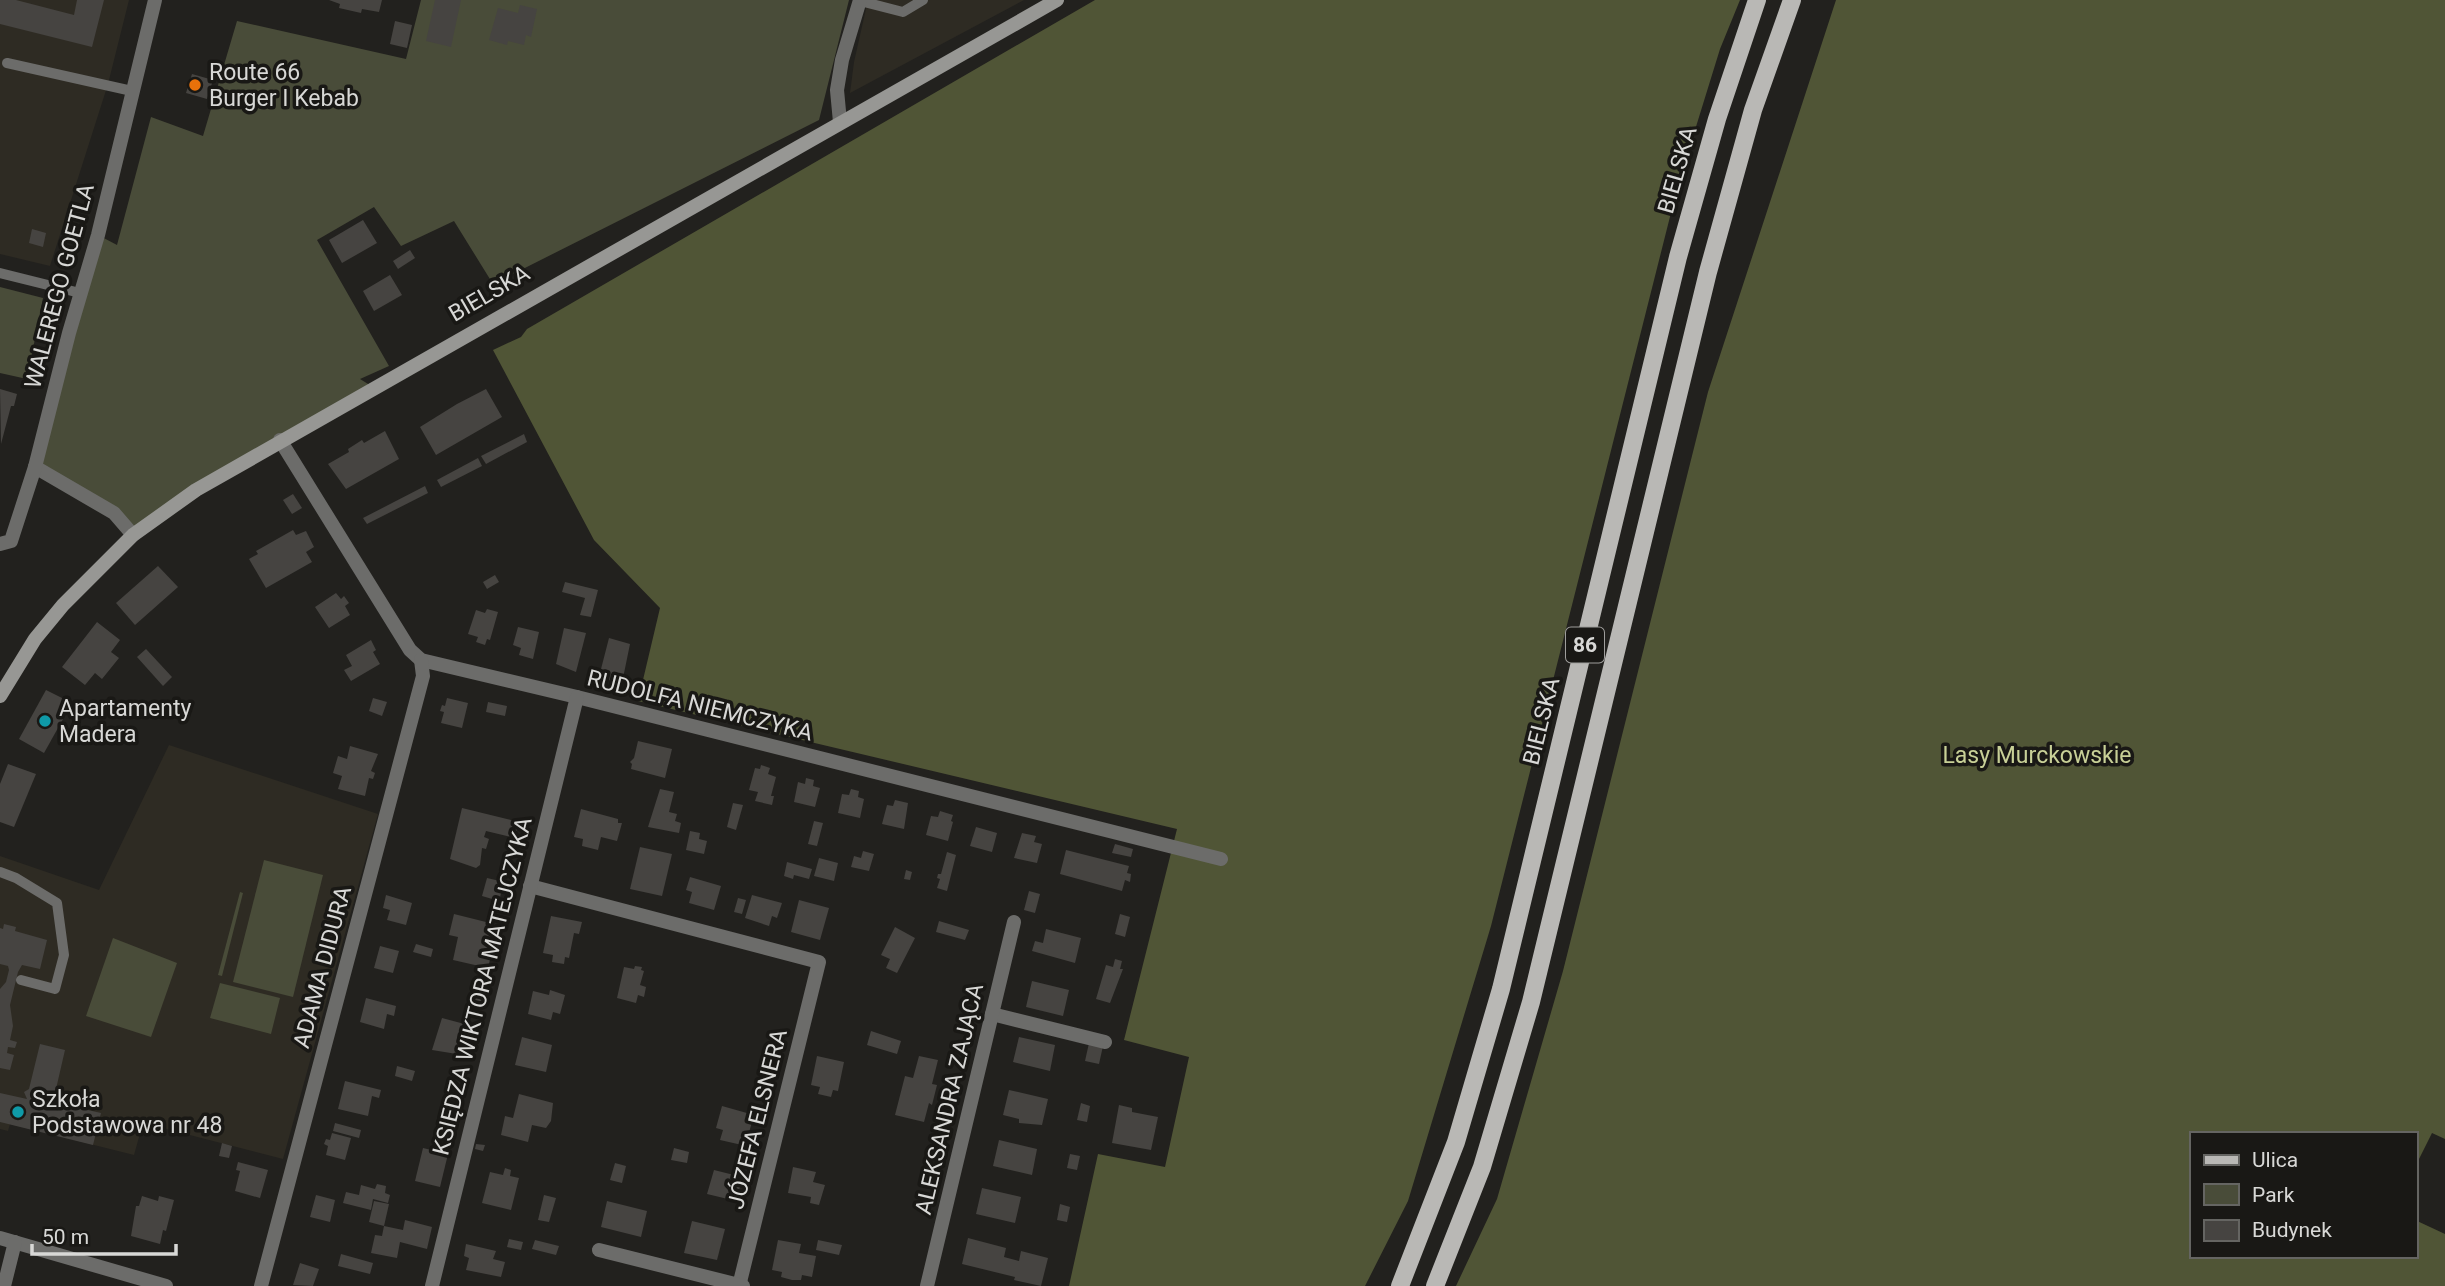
<svg xmlns="http://www.w3.org/2000/svg" width="2445" height="1286" font-family="Roboto,sans-serif">
<rect width="100%" height="100%" fill="#22211e"/>
<g fill="#2e2b23">
<polygon points="0,0 129,0 108,84 50,266 0,254"/>
<polygon points="868,0 1024,0 850,93 854,62"/>
<polygon points="169,745 378,814 283,1159 143,1123 134,1155 10,1124 8,1131 0,1129 0,856 99,890"/>
</g>
<g fill="#494c39">
<polygon points="421,0 849,0 819,120 493,284 454,221 401,246 374,207 317,240 389,366 360,379 373,387 133,535 114,513 35,467 98,235 117,245 151,117 203,136 237,21 406,59"/>
<polygon points="0,287 43,298 27,379 0,373"/>
<polygon points="264,860 323,875 293,997 233,982"/>
<polygon points="240,892 243,893 222,976 218,975"/>
<polygon points="113,938 177,963 151,1037 86,1016"/>
<polygon points="220,983 280,998 271,1034 210,1018"/>
</g>
<g fill="#505536">
<polygon points="1095,0 1740,0 1720,49 1678,185 1491,926 1408,1201 1365,1286 1069,1286 1098,1154 1165,1167 1189,1057 1124,1040 1177,829 638,701 660,608 594,540 493,350 521,337 527,329"/>
<polygon points="1836,0 2445,0 2445,1139 2432,1133 2415,1167 2415,1134 2191,1134 2191,1256 2415,1256 2415,1220 2445,1234 2445,1286 1456,1286 1497,1199 1563,971 1708,392"/>
</g>
<g fill="#464441">
<polygon points="0,0 16,0 74,15 77,0 104,0 92,47 0,24"/>
<polygon points="329,0 382,0 379,12 362,9 361,13 339,8 340,4"/>
<polygon points="435,0 461,0 451,47 426,41"/>
<polygon points="520,5 537,9 531,37 526,35 524,45 508,41 507,45 489,40 498,8 518,13"/>
<polygon points="395,21 412,25 407,48 390,44"/>
<polygon points="192,74 213,80 207,99 186,93"/>
<polygon points="363,220 377,243 342,263 329,240"/>
<polygon points="32,229 46,233 43,247 29,243"/>
<polygon points="410,250 415,258 398,269 393,261"/>
<polygon points="390,275 402,295 374,311 363,291"/>
<polygon points="0,389 17,394 14,406 11,406 1,444"/>
<polygon points="486,389 502,417 436,455 420,427 457,404"/>
<polygon points="385,431 399,459 346,489 328,464 349,452 348,449 362,440 364,443"/>
<polygon points="524,434 527,442 486,464 481,456"/>
<polygon points="478,458 482,466 441,487 437,480"/>
<polygon points="425,486 428,493 367,524 363,518"/>
<polygon points="293,494 302,508 292,514 283,500"/>
<polygon points="293,530 296,535 306,531 314,547 306,552 312,562 266,588 249,559 258,554 256,551"/>
<polygon points="158,566 178,587 135,625 116,603"/>
<polygon points="495,575 499,582 487,589 483,582"/>
<polygon points="565,582 598,590 591,617 580,615 585,598 562,592"/>
<polygon points="336,593 341,599 344,596 349,603 345,606 350,615 329,628 315,607"/>
<polygon points="487,609 498,612 490,640 487,639 485,645 476,642 478,637 468,634 476,610 485,613"/>
<polygon points="97,622 120,640 111,652 119,658 102,679 95,673 85,685 62,667"/>
<polygon points="518,627 539,632 533,659 519,655 521,648 513,645"/>
<polygon points="564,628 586,633 576,672 556,664"/>
<polygon points="609,638 630,644 622,683 608,680 610,671 601,669"/>
<polygon points="371,640 376,650 373,652 380,664 351,681 344,670 352,666 346,655"/>
<polygon points="146,649 172,677 163,686 137,657"/>
<polygon points="46,690 72,703 44,753 19,739"/>
<polygon points="373,698 387,702 382,716 369,711"/>
<polygon points="447,698 468,703 462,728 441,723 444,712 440,711 442,705 445,706"/>
<polygon points="488,702 507,706 505,716 486,712"/>
<polygon points="638,741 672,749 665,778 631,769 632,764 630,762 634,758"/>
<polygon points="350,746 378,754 371,771 375,773 373,779 369,778 365,796 338,789 342,776 333,773 338,756 347,759"/>
<polygon points="8,764 36,774 14,827 0,822 0,784"/>
<polygon points="761,765 770,768 768,774 776,777 771,796 774,796 772,805 755,801 758,792 749,790 755,768 760,769"/>
<polygon points="806,778 814,780 813,786 820,788 815,807 794,802 798,782 805,784"/>
<polygon points="660,789 674,792 669,812 677,814 675,821 681,823 679,833 648,827"/>
<polygon points="851,789 859,791 858,797 864,799 860,818 838,813 842,794 849,795"/>
<polygon points="895,800 908,803 904,829 882,824 887,805 893,806"/>
<polygon points="733,803 743,805 736,830 727,827"/>
<polygon points="462,808 519,822 515,838 486,831 484,837 489,839 486,849 482,848 480,865 476,868 450,859"/>
<polygon points="581,809 618,819 618,823 622,823 617,841 601,837 598,850 582,846 583,839 574,837"/>
<polygon points="940,811 953,815 951,821 953,822 948,841 926,835 931,816 938,817"/>
<polygon points="814,821 823,823 817,846 808,844"/>
<polygon points="976,827 997,833 992,852 970,846"/>
<polygon points="690,831 700,833 699,839 707,841 704,854 686,850"/>
<polygon points="1022,833 1036,836 1034,842 1042,844 1037,863 1014,858"/>
<polygon points="1115,844 1133,849 1131,857 1112,853"/>
<polygon points="640,847 672,854 662,896 630,889"/>
<polygon points="1066,850 1129,866 1127,873 1131,874 1130,882 1125,880 1122,891 1060,874"/>
<polygon points="863,851 874,854 869,871 851,867 854,856 861,858"/>
<polygon points="947,852 956,855 947,891 937,888 940,879 937,878 938,874 941,874"/>
<polygon points="819,858 838,863 834,881 814,876"/>
<polygon points="787,862 812,869 809,879 794,875 793,879 784,876"/>
<polygon points="906,870 912,872 910,880 904,879"/>
<polygon points="690,877 721,886 714,910 689,903 692,892 686,890"/>
<polygon points="487,878 504,882 499,901 482,896"/>
<polygon points="1029,891 1040,894 1035,913 1024,910"/>
<polygon points="386,895 412,903 406,925 387,920 390,910 383,908"/>
<polygon points="752,895 782,903 777,918 772,916 769,926 745,918"/>
<polygon points="738,898 746,900 742,914 734,912"/>
<polygon points="799,900 829,908 820,940 791,932"/>
<polygon points="454,914 498,925 488,968 453,960 458,937 449,935"/>
<polygon points="1120,914 1130,917 1125,937 1115,934"/>
<polygon points="551,916 582,922 579,934 574,933 569,958 565,957 564,964 552,962 553,955 543,953"/>
<polygon points="939,921 969,930 965,940 936,932"/>
<polygon points="4,924 16,927 15,931 47,940 40,969 22,965 18,972 10,1005 13,1026 10,1040 17,1042 15,1048 8,1047 7,1053 14,1055 10,1070 0,1068 0,989 6,982 9,970 8,966 0,964 0,928 3,929"/>
<polygon points="895,927 915,938 897,973 886,968 890,959 881,955"/>
<polygon points="1046,929 1081,938 1075,963 1032,951 1035,941 1043,943"/>
<polygon points="416,944 433,949 431,957 413,952"/>
<polygon points="380,946 399,951 393,973 374,968"/>
<polygon points="1115,959 1122,961 1120,969 1123,969 1110,1003 1096,999 1106,965 1113,967"/>
<polygon points="635,966 642,967 641,970 644,971 640,985 646,987 644,997 638,995 636,1003 617,998 624,967 634,969"/>
<polygon points="1032,981 1069,990 1063,1016 1026,1007"/>
<polygon points="476,990 488,991 484,1008 472,1006"/>
<polygon points="550,990 565,995 560,1014 553,1012 551,1020 528,1014 533,991 549,995"/>
<polygon points="366,998 396,1006 394,1016 387,1014 384,1029 360,1022"/>
<polygon points="442,1018 472,1026 463,1055 432,1050"/>
<polygon points="871,1031 901,1041 897,1054 867,1045"/>
<polygon points="522,1037 552,1045 546,1072 515,1065"/>
<polygon points="1019,1037 1055,1045 1050,1071 1013,1062"/>
<polygon points="1089,1043 1103,1046 1099,1064 1085,1061"/>
<polygon points="40,1044 65,1050 53,1102 101,1113 93,1145 0,1122 0,1093 27,1099 24,1092 29,1089"/>
<polygon points="817,1056 844,1062 838,1091 833,1090 831,1097 818,1094 820,1087 811,1085"/>
<polygon points="919,1056 938,1060 932,1084 937,1085 932,1105 929,1103 924,1122 895,1115 905,1076 913,1078"/>
<polygon points="397,1066 415,1071 412,1081 395,1076"/>
<polygon points="345,1081 381,1090 379,1098 372,1096 368,1116 338,1109"/>
<polygon points="1009,1090 1048,1099 1042,1125 1019,1123 1019,1119 1003,1115"/>
<polygon points="519,1094 553,1103 551,1121 546,1128 532,1125 528,1142 501,1135 505,1116 513,1118"/>
<polygon points="1081,1103 1090,1106 1087,1122 1077,1120"/>
<polygon points="1119,1105 1132,1108 1132,1112 1158,1117 1151,1150 1112,1143"/>
<polygon points="722,1106 754,1115 748,1136 744,1135 742,1145 720,1140 723,1130 716,1128"/>
<polygon points="335,1123 361,1130 359,1138 333,1131"/>
<polygon points="332,1133 351,1138 345,1160 326,1155 328,1146 324,1144 326,1139 330,1140"/>
<polygon points="999,1140 1037,1149 1032,1175 993,1166"/>
<polygon points="222,1143 232,1146 229,1158 219,1156"/>
<polygon points="476,1144 485,1145 483,1151 475,1149"/>
<polygon points="423,1148 448,1154 440,1187 415,1181"/>
<polygon points="674,1148 689,1152 687,1163 671,1160"/>
<polygon points="1070,1154 1080,1156 1077,1170 1067,1168"/>
<polygon points="238,1162 268,1170 260,1198 235,1191 240,1171 236,1170"/>
<polygon points="615,1163 626,1166 622,1183 610,1180"/>
<polygon points="793,1167 816,1172 813,1182 825,1185 819,1205 810,1203 811,1197 788,1193"/>
<polygon points="505,1168 511,1170 510,1176 519,1178 511,1210 482,1203 490,1172 503,1175"/>
<polygon points="714,1170 738,1176 736,1182 741,1183 739,1190 734,1189 732,1200 707,1194"/>
<polygon points="377,1184 386,1186 385,1193 390,1195 388,1203 373,1199 371,1210 343,1203 346,1192 359,1195 361,1185 375,1189"/>
<polygon points="982,1188 1021,1197 1015,1223 976,1214"/>
<polygon points="316,1195 335,1200 330,1222 310,1217"/>
<polygon points="544,1195 556,1198 549,1222 538,1220"/>
<polygon points="142,1196 158,1201 159,1196 174,1200 166,1231 163,1230 160,1244 131,1236 136,1206 139,1206"/>
<polygon points="374,1201 389,1204 384,1226 369,1222"/>
<polygon points="607,1201 647,1211 641,1237 601,1227"/>
<polygon points="1060,1204 1070,1207 1067,1222 1057,1220"/>
<polygon points="405,1220 432,1227 427,1249 400,1242 397,1258 371,1253 375,1235 382,1236 384,1226 403,1230"/>
<polygon points="692,1221 725,1229 717,1260 684,1253"/>
<polygon points="968,1238 1006,1248 1004,1257 1019,1261 1021,1251 1048,1258 1041,1286 1014,1280 1015,1277 962,1264"/>
<polygon points="509,1239 523,1242 521,1250 507,1247"/>
<polygon points="535,1240 559,1246 556,1255 532,1249"/>
<polygon points="778,1240 801,1244 799,1253 816,1256 812,1277 802,1275 801,1280 792,1280 781,1277 782,1272 772,1270"/>
<polygon points="818,1240 842,1245 839,1255 816,1250"/>
<polygon points="466,1244 496,1251 493,1259 505,1262 501,1277 466,1270 469,1258 464,1256"/>
<polygon points="341,1254 373,1263 370,1274 338,1266"/>
<polygon points="300,1263 319,1269 313,1286 293,1285"/>
</g>
<g fill="none" stroke-linecap="round" stroke-linejoin="round">
<g stroke="#6c6c6a" stroke-width="10">
<polyline points="860,1 903,12 923,0"/>
<polyline points="7,63 132,91"/>
<polyline points="0,273 80,293"/>
<polyline points="0,872 16,878 57,903 64,955 55,989 21,980"/>
</g>
<g stroke="#6c6c6a" stroke-width="14">
<polyline points="840,122 837,90 842,60 860,0"/>
<polyline points="280,440 410,650 421,660 577,697 1221,859"/>
<polyline points="35,467 114,513 133,535"/>
<polyline points="0,544 11,541 35,467 69,333 98,235 155,0"/>
<polyline points="530,886 819,962 739,1286"/>
<polyline points="992,1014 1105,1042"/>
<polyline points="0,1238 166,1286"/>
<polyline points="599,1250 743,1286"/>
<polyline points="4,1286 15,1242"/>
<polyline points="261,1286 423,676 421,660"/>
<polyline points="432,1286 577,697"/>
<polyline points="927,1286 1014,922"/>
</g>
<polyline stroke="#979794" stroke-width="14" points="0,696 35,639 63,605 133,535 196,490 1057,0"/>
<g stroke="#b9b8b5" stroke-width="18">
<polyline points="1400,1286 1456,1142 1501,989 1678,257 1717,119 1757,0"/>
<polyline points="1435,1286 1482,1167 1531,1002 1708,272 1753,110 1792,0"/>
</g>
</g>
<circle fill="#e8710a" stroke="#191815" stroke-width="2.5" cx="195" cy="85" r="7"/>
<g fill="#0f9aa8" stroke="#191815" stroke-width="2.5">
<circle cx="45" cy="721" r="7"/>
<circle cx="18" cy="1112" r="7"/>
</g>
<g text-anchor="middle" stroke-width="7" stroke-linejoin="round" paint-order="stroke">
<rect fill="#191815" stroke="#9f9e9c" stroke-width="2" x="1566" y="627.5" width="38" height="35" rx="5"/>
<g font-size="21" font-weight="bold" fill="#d8d8d6">
<text x="1585" y="652">86</text>
</g>
<g font-size="23" fill="#d8d8d6" stroke="#191815" text-anchor="start">
<text x="209" y="80">Route 66<tspan x="209" dy="26">Burger I Kebab</tspan></text>
<text x="59" y="716">Apartamenty<tspan x="59" dy="26">Madera</tspan></text>
<text x="32" y="1107">Szkoła<tspan x="32" dy="26">Podstawowa nr 48</tspan></text>
</g>
<g font-size="23" fill="#d8d8d6" stroke="#191815">
<text transform="translate(1677 170) rotate(-74)" y="8">BIELSKA</text>
<text transform="translate(59 286) rotate(-75)" y="8">WALEREGO GOETLA</text>
<text transform="translate(489 293) rotate(-30)" y="8">BIELSKA</text>
<text transform="translate(700 705) rotate(14)" y="8">RUDOLFA NIEMCZYKA</text>
<text transform="translate(1541 721) rotate(-76)" y="8">BIELSKA</text>
<text transform="translate(322 967) rotate(-75)" y="8">ADAMA DIDURA</text>
<text transform="translate(482 986) rotate(-76)" y="8">KSIĘDZA WIKTORA MATEJCZYKA</text>
<text transform="translate(949 1099) rotate(-77)" y="8">ALEKSANDRA ZAJĄCA</text>
<text transform="translate(757 1119) rotate(-76)" y="8">JÓZEFA ELSNERA</text>
</g>
<g font-size="23" fill="#c8d097" stroke="#191815">
<text x="2037" y="763">Lasy Murckowskie</text>
</g>
</g>
<rect x="2190" y="1132" width="228" height="126" fill="#191815" stroke="#656562" stroke-width="2"/>
<rect x="2204" y="1155" width="35" height="10" fill="#b9b8b5" stroke="#656562" stroke-width="2"/>
<text x="2252" y="1167" font-size="21" fill="#d8d8d6">Ulica</text>
<rect x="2204" y="1184" width="35" height="21" fill="#494c39" stroke="#656562" stroke-width="2"/>
<text x="2252" y="1202" font-size="21" fill="#d8d8d6">Park</text>
<rect x="2204" y="1220" width="35" height="21" fill="#464441" stroke="#656562" stroke-width="2"/>
<text x="2252" y="1237" font-size="21" fill="#d8d8d6">Budynek</text>
<path d="M32 1244v10h144v-10" fill="none" stroke="#d8d8d6" stroke-width="3.5"/>
<text x="42" y="1244" font-size="21" fill="#d8d8d6" stroke="#191815" stroke-width="5" paint-order="stroke">50 m</text>
</svg>
